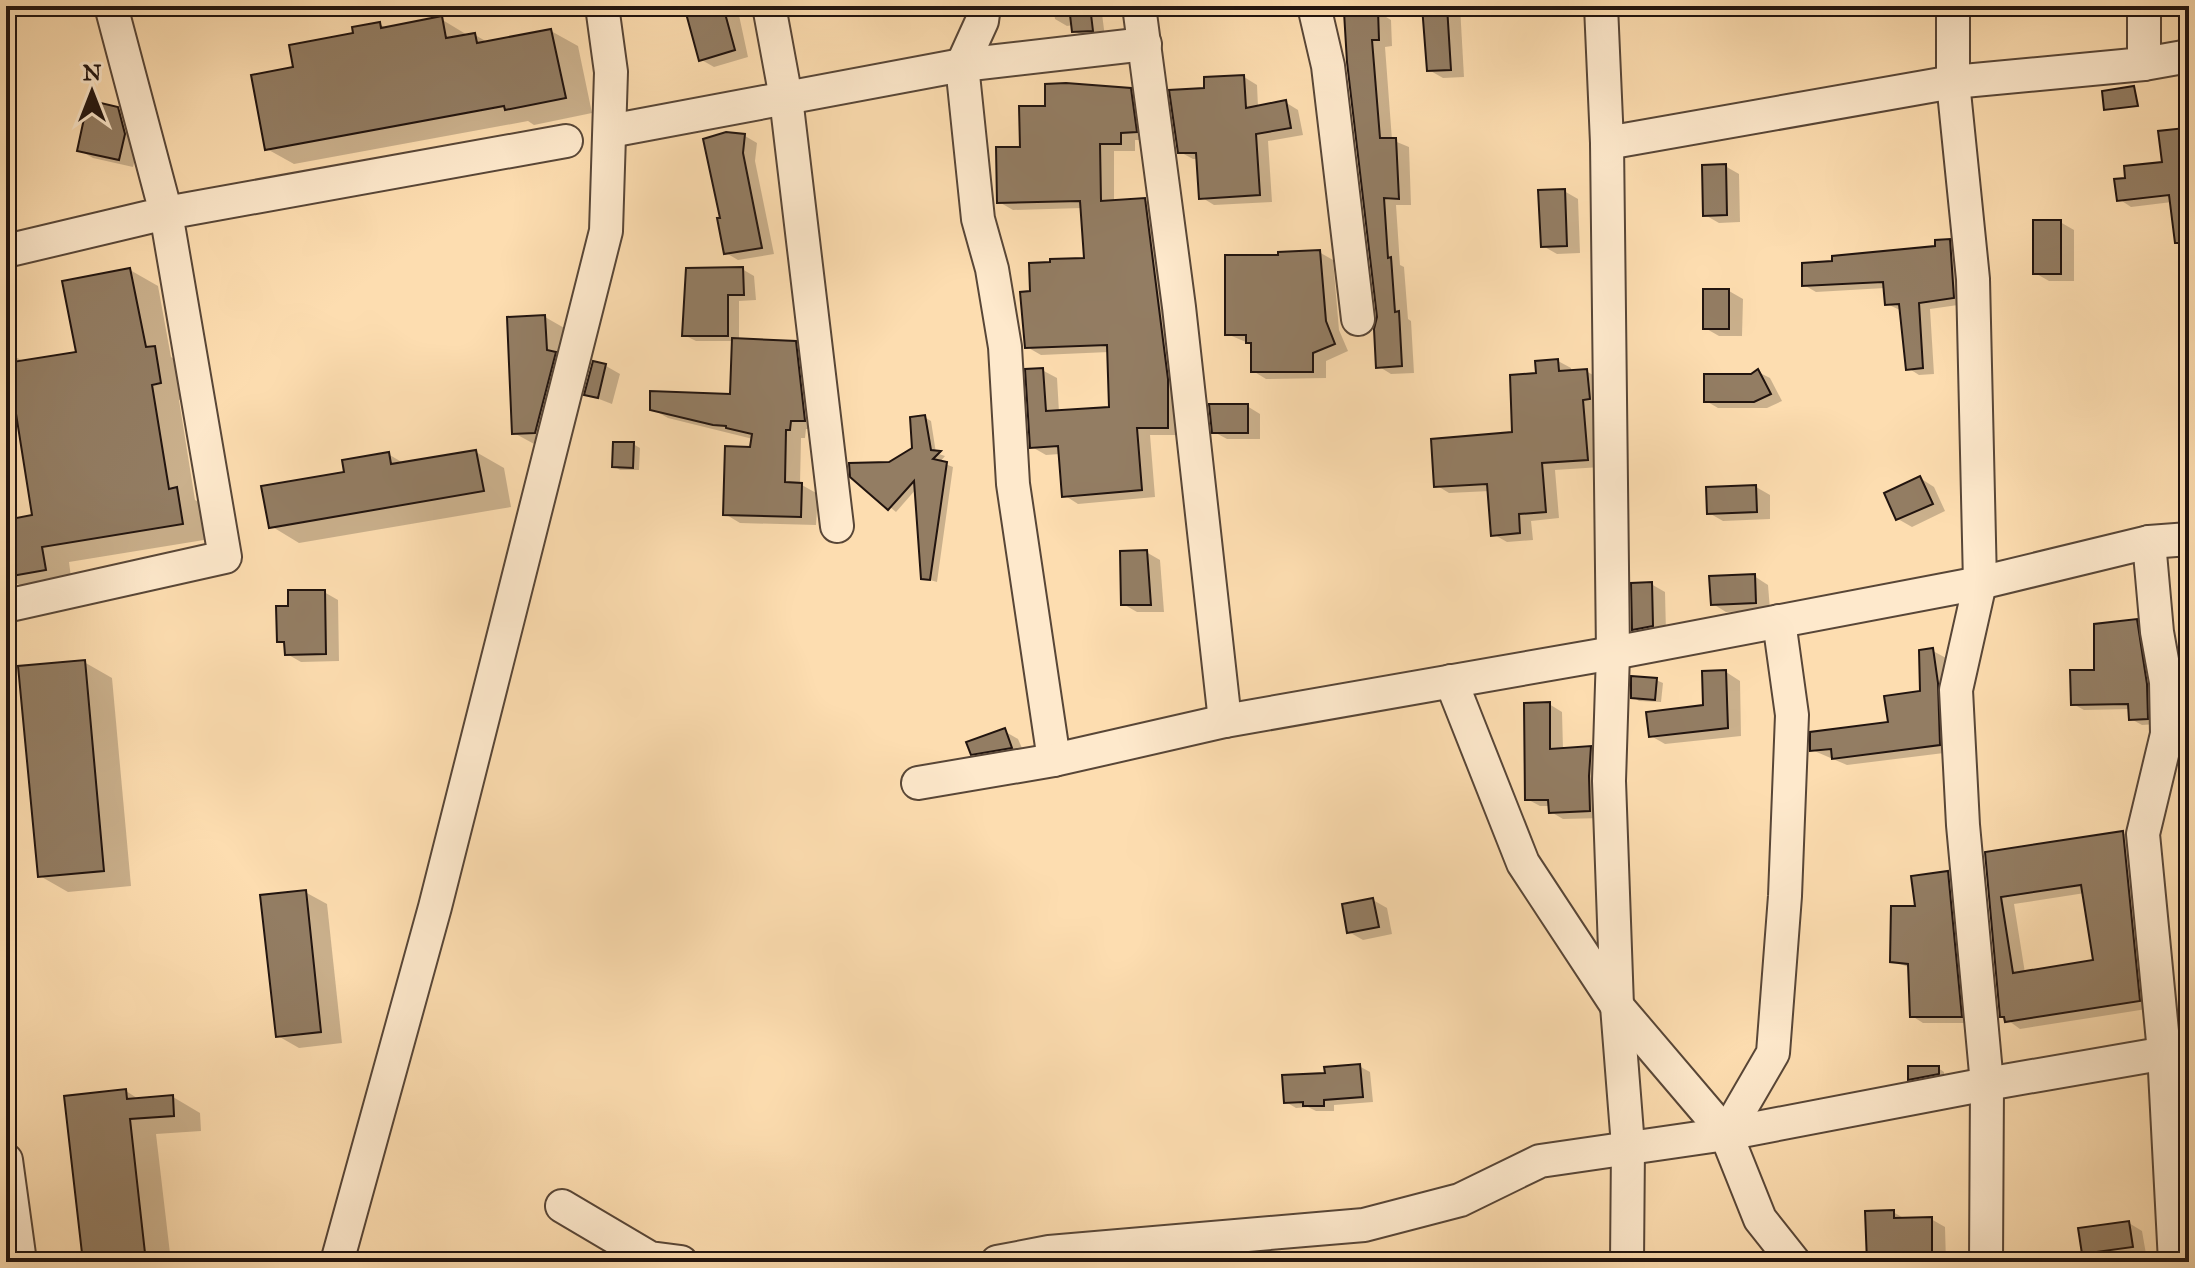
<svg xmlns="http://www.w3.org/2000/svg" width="2195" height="1268" font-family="'IM FELL Great Primer',serif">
<rect width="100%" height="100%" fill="#fdddb0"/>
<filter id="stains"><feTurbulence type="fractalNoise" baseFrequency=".0025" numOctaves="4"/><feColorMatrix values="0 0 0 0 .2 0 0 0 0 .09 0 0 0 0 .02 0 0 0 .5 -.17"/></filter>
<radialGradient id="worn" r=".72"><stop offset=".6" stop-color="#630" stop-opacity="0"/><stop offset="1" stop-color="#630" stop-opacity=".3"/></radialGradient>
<g fill="#0003" fill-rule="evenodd">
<polygon points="649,6 737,6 748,57 714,67 700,59 688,13 663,16"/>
<polygon points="1053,6 1101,6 1105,37 1086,38 1074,31 1073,25 1067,26 1055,19"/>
<polygon points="1424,6 1460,6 1464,77 1443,78 1429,70"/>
<polygon points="2167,6 2189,6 2189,23 2168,12"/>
<polygon points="1378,12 1391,20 1392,46 1385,47 1392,140 1409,147 1411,205 1396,205 1400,265 1404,267 1408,319 1411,321 1414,373 1391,374 1378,366 1379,317 1349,62"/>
<polygon points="441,19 469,36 475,35 489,43 551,31 578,46 592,113 534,125 528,121 294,164 267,149 295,69 380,24 387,29"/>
<polygon points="1244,77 1257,85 1258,107 1285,102 1298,110 1303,135 1268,141 1272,202 1214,205 1201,197 1199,159 1193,159 1180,152"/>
<polygon points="1130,90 1144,99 1150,140 1135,140 1135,151 1114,151 1114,202 1145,200 1159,208 1181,435 1150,435 1155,497 1078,504 1064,495 1060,454 1046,455 1032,447 1042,370 1057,378 1059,412 1111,408 1109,352 1041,355 1027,347 1032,293 1086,260 1082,208 1013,210 999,202 1022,149 1047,107"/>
<polygon points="117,108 132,117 139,143 133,167 93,158 79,150"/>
<polygon points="2185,131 2189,133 2189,231 2172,202 2131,207 2119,199 2128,180 2164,164"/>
<polygon points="745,136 757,143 755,161 774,254 738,260 726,253"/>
<polygon points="1725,166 1739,174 1740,222 1719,223 1705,215"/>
<polygon points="1564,191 1578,199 1580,253 1557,254 1543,246"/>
<polygon points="2060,222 2074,230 2074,281 2049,281 2035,273"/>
<polygon points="1949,241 1961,248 1965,304 1930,309 1934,374 1919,375 1908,368 1902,311 1887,304 1885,288 1816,292 1804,285 1834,263 1937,247"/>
<polygon points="1319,252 1333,260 1339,330 1348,351 1326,361 1326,378 1266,379 1253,371 1253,345 1227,334 1280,257"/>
<polygon points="742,269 754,276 756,300 739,301 739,341 795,343 811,352 820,429 806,429 805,438 801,438 800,484 818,494 816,525 740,523 725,514 752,449 753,439 668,418 652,409 732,396 734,341 696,341 684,335"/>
<polygon points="130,270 158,286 171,357 182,364 187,398 179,400 195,500 204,505 210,539 69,562 72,585 32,592 6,577 6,522 35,517 19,419 6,421 6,352 25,362 78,354"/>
<polygon points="1729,291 1743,299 1742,336 1719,336 1705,328"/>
<polygon points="545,317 566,329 536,445 514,433"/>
<polygon points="1558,361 1571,368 1571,372 1586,371 1600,379 1601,467 1555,470 1559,518 1531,521 1533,540 1507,542 1493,534 1490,491 1449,493 1436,485 1514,434 1538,375"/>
<polygon points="594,363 606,366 620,374 612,404 586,394"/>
<polygon points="1758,372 1770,378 1782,401 1767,408 1718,408 1706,401"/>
<polygon points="1247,406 1260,414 1260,439 1227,439 1214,432"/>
<polygon points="924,417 931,421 936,453 945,456 940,462 953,467 937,582 923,578 917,488 896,512 852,476 889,464 914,449"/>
<polygon points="633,444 640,448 639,470 620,470 614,466"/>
<polygon points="476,452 504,468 511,507 299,543 271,526 346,474 388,454 405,464"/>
<polygon points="1920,478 1934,487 1945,511 1912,527 1898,519"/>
<polygon points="1756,487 1770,495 1770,519 1723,521 1709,513"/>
<polygon points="1146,552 1160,560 1164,612 1137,612 1123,604"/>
<polygon points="1754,576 1768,585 1770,610 1726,612 1713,604"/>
<polygon points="1651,584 1665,592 1666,633 1648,637 1634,629"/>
<polygon points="324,592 338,600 339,661 301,662 287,654 287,645 279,641 290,608"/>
<polygon points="2136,621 2148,628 2158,724 2142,725 2131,719 2131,709 2084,710 2073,704"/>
<polygon points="1933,651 1946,658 1951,692 1952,752 1847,765 1812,750 1890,724 1922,693"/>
<polygon points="84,662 112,678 131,886 68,892 40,876"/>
<polygon points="1726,672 1740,681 1741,736 1665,744 1651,736 1705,706"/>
<polygon points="1656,680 1663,683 1661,702 1639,701 1633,697"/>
<polygon points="1549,704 1562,712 1563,750 1591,748 1603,756 1603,818 1563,819 1551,812 1550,806 1540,806 1527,799"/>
<polygon points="1004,731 1018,739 1025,755 986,762 972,753"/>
<path d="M2123 833 2136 840 2153 1008 2020 1029 2002 1016 1987 854ZM2085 893 2095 962 2025 973 2014 904Z"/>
<polygon points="1948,873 1960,880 1973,1023 1923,1023 1912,1016 1911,968 1892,961 1917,908"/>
<polygon points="305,892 327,904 342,1043 299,1048 278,1036"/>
<polygon points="1373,900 1387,908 1392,934 1363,940 1349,932"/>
<polygon points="1359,1066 1370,1072 1373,1102 1334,1105 1334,1111 1316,1111 1308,1107 1296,1108 1286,1102 1327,1075"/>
<polygon points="1938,1068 1944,1072 1944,1077 1916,1082 1910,1079"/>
<polygon points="126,1091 140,1100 173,1097 200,1113 201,1131 156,1134 171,1262 85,1262"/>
<polygon points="1893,1212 1907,1220 1931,1219 1945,1227 1946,1262 1870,1262"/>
<polygon points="2129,1223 2142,1231 2146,1254 2130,1256 2130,1262 2085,1262 2081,1230"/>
</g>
<g fill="#937d63" stroke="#21140f" stroke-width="2" fill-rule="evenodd">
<polygon points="684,6 723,6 735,50 699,61"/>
<polygon points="1069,6 1090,6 1093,31 1072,32"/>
<polygon points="1422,6 1447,6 1451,70 1427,71"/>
<polygon points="1378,10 1379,40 1372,40 1380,138 1396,138 1399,199 1384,198 1388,258 1391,257 1395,312 1399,311 1402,366 1376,368 1374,329 1377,317 1347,62 1344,12"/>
<polygon points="442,16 446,38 475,33 477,43 551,29 566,98 505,110 504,106 265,150 251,75 293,67 289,45 353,33 352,27 380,22 381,28"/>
<polygon points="1244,75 1246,108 1286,100 1291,128 1256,134 1260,195 1199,199 1196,153 1178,153 1169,90 1204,88 1204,77"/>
<polygon points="1066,83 1131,88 1137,132 1121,133 1121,144 1100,144 1101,201 1145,198 1168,379 1168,428 1137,428 1142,490 1062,497 1058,446 1030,448 1025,369 1043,368 1046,411 1109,407 1107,345 1025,348 1020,292 1030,291 1029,263 1050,262 1050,259 1084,258 1080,201 997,203 996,147 1020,147 1019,106 1045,106 1045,84"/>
<polygon points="2134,86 2138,106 2104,110 2102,91"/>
<polygon points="88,100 118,107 125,134 119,160 77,151"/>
<polygon points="2185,128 2189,166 2189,243 2175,243 2169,195 2117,201 2114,179 2125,178 2124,166 2162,162 2158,131"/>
<polygon points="726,132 745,134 743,153 762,248 724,254 717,218 720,218 703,139"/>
<polygon points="1726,164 1727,215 1703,216 1702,165"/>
<polygon points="1565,189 1567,246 1541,247 1538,190"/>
<rect x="2033" y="220" width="28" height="54"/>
<polygon points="1950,239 1954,298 1919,303 1923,368 1906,370 1899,304 1885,305 1883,282 1802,286 1802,263 1832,261 1832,256 1935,246 1935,240"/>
<polygon points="1320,250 1326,321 1335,344 1313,353 1313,372 1251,372 1251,343 1246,343 1246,335 1225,335 1225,255 1278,255 1278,252"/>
<polygon points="743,267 744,295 728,295 728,336 682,336 686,268"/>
<polygon points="130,268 146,347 155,346 161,383 152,385 169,489 177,487 183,524 42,547 46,570 6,577 6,520 32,515 14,401 6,402 6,363 76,352 62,281"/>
<rect x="1703" y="289" width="26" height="40"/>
<polygon points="545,315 547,350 556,352 535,433 512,434 507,317"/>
<polygon points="732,338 796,341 805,421 791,421 790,430 786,430 785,482 802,483 801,517 723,515 725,446 750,447 752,434 726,428 726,426 713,425 650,410 650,391 730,394"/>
<polygon points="1558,359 1559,371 1587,369 1590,399 1583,400 1588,460 1542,463 1546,512 1519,514 1520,533 1491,536 1487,484 1434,487 1431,439 1512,432 1510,375 1536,373 1535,361"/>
<polygon points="593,361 606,364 598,398 584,395"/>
<polygon points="1758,369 1771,394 1754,402 1704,402 1704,374 1751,374"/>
<polygon points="1209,404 1248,404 1248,433 1212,433"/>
<polygon points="925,415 931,450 941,451 933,459 947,462 930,580 921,579 914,481 888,510 850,477 849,463 889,462 912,448 910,417"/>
<polygon points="613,442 634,442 633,468 612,467"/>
<polygon points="476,450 484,491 269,528 261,486 344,472 342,460 389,452 391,464"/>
<polygon points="1920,476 1933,504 1896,520 1884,493"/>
<polygon points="1756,485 1757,512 1707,514 1706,487"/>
<polygon points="1147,550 1151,605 1121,605 1120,551"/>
<polygon points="1755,574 1756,603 1711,605 1709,576"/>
<polygon points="1652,582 1653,626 1632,630 1631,583"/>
<polygon points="288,590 325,590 326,654 285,655 284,642 277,642 276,606 288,606"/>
<polygon points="2137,619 2147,684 2148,719 2129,720 2128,704 2071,705 2070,670 2094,670 2094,624"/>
<polygon points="1933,648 1938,683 1940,745 1832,759 1831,749 1810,751 1810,732 1888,722 1884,696 1920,691 1919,650"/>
<polygon points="85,660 104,871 38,877 18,666"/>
<polygon points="1726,670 1728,728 1649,737 1646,712 1703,705 1702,671"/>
<polygon points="1631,676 1657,678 1655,700 1631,698"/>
<polygon points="1550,702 1550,749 1591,746 1589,776 1590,811 1549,813 1548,800 1525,800 1524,703"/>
<polygon points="1005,728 1012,748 971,755 966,742"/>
<path d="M2123 831 2140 1001 2005 1022 2004 1017H2000L1985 852ZM2081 885 2093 960 2013 973 2001 897Z"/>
<polygon points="1948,871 1962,1017 1910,1017 1908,964 1890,962 1891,906 1915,906 1911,876"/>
<polygon points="306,890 321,1032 276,1037 260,895"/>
<polygon points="1373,898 1379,927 1347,933 1342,904"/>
<polygon points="1360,1064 1363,1097 1324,1100 1324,1106 1303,1106 1303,1102 1284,1103 1282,1075 1325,1073 1324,1067"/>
<polygon points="1908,1066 1939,1066 1939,1074 1908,1080"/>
<polygon points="126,1089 127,1099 173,1095 174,1116 130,1119 146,1262 83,1262 64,1096"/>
<polygon points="1894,1210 1894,1218 1932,1217 1932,1262 1867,1262 1865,1211"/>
<polygon points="2129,1221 2133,1247 2082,1254 2078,1228"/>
</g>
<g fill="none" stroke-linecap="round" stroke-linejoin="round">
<defs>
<g id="street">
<polyline points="769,6 786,98 837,526"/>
<polyline points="984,6 982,21 962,65 978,219 992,269 1005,347 1013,484 1054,760"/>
<polyline points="1139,6 1179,307 1225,721"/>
<polyline points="1314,6 1328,66 1358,319"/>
<polyline points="1601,6 1607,143 1613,653 1609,781 1617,1006 1628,1146 1627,1262"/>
<polyline points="1953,6 1953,82 1973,279 1980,583 1956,690 1963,825 1987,1084 1986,1262"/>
<polyline points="2144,64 2144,6"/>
<polyline points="610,131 962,65 1145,44"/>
<polyline points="1607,143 1953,82 2144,64 2189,56"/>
<polyline points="6,251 166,213 111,6"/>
<polyline points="2149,542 2157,632 2166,682 2167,734 2143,834 2164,1052 2175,1262"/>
<polyline points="6,606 225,557 166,213 566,141"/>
<polyline points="1451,681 1523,863 1617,1006 1726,1134 1760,1219 1794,1262"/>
<polyline points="918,783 1054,760 1225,721 1613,653 1980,583 2149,542 2189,539"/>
<polyline points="1726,1134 1773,1053 1785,896 1792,715 1779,621"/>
<polyline points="6,1160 20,1262"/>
<polyline points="562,1206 650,1258 681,1262"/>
<polyline points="337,1262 435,907 606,231 611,72 602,6"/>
<polyline points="997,1262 1049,1252 1364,1225 1460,1200 1540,1161 1726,1134 1987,1084 2189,1049"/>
</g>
</defs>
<use href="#street" stroke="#584637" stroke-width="36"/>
<use href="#street" stroke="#fee9cc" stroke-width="32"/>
</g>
<rect width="2195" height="1268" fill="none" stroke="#fdddb0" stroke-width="32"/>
<rect x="8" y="8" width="2179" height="1252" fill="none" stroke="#21140f" stroke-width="4"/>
<rect x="16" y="16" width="2163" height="1236" fill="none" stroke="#21140f" stroke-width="2"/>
<g transform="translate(92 92)" stroke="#fee9cc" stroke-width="6" paint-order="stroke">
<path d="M0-6L14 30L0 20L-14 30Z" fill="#21140f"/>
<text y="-12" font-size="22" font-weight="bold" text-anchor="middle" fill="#21140f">N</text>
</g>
<rect width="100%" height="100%" filter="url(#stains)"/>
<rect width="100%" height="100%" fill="url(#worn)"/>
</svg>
